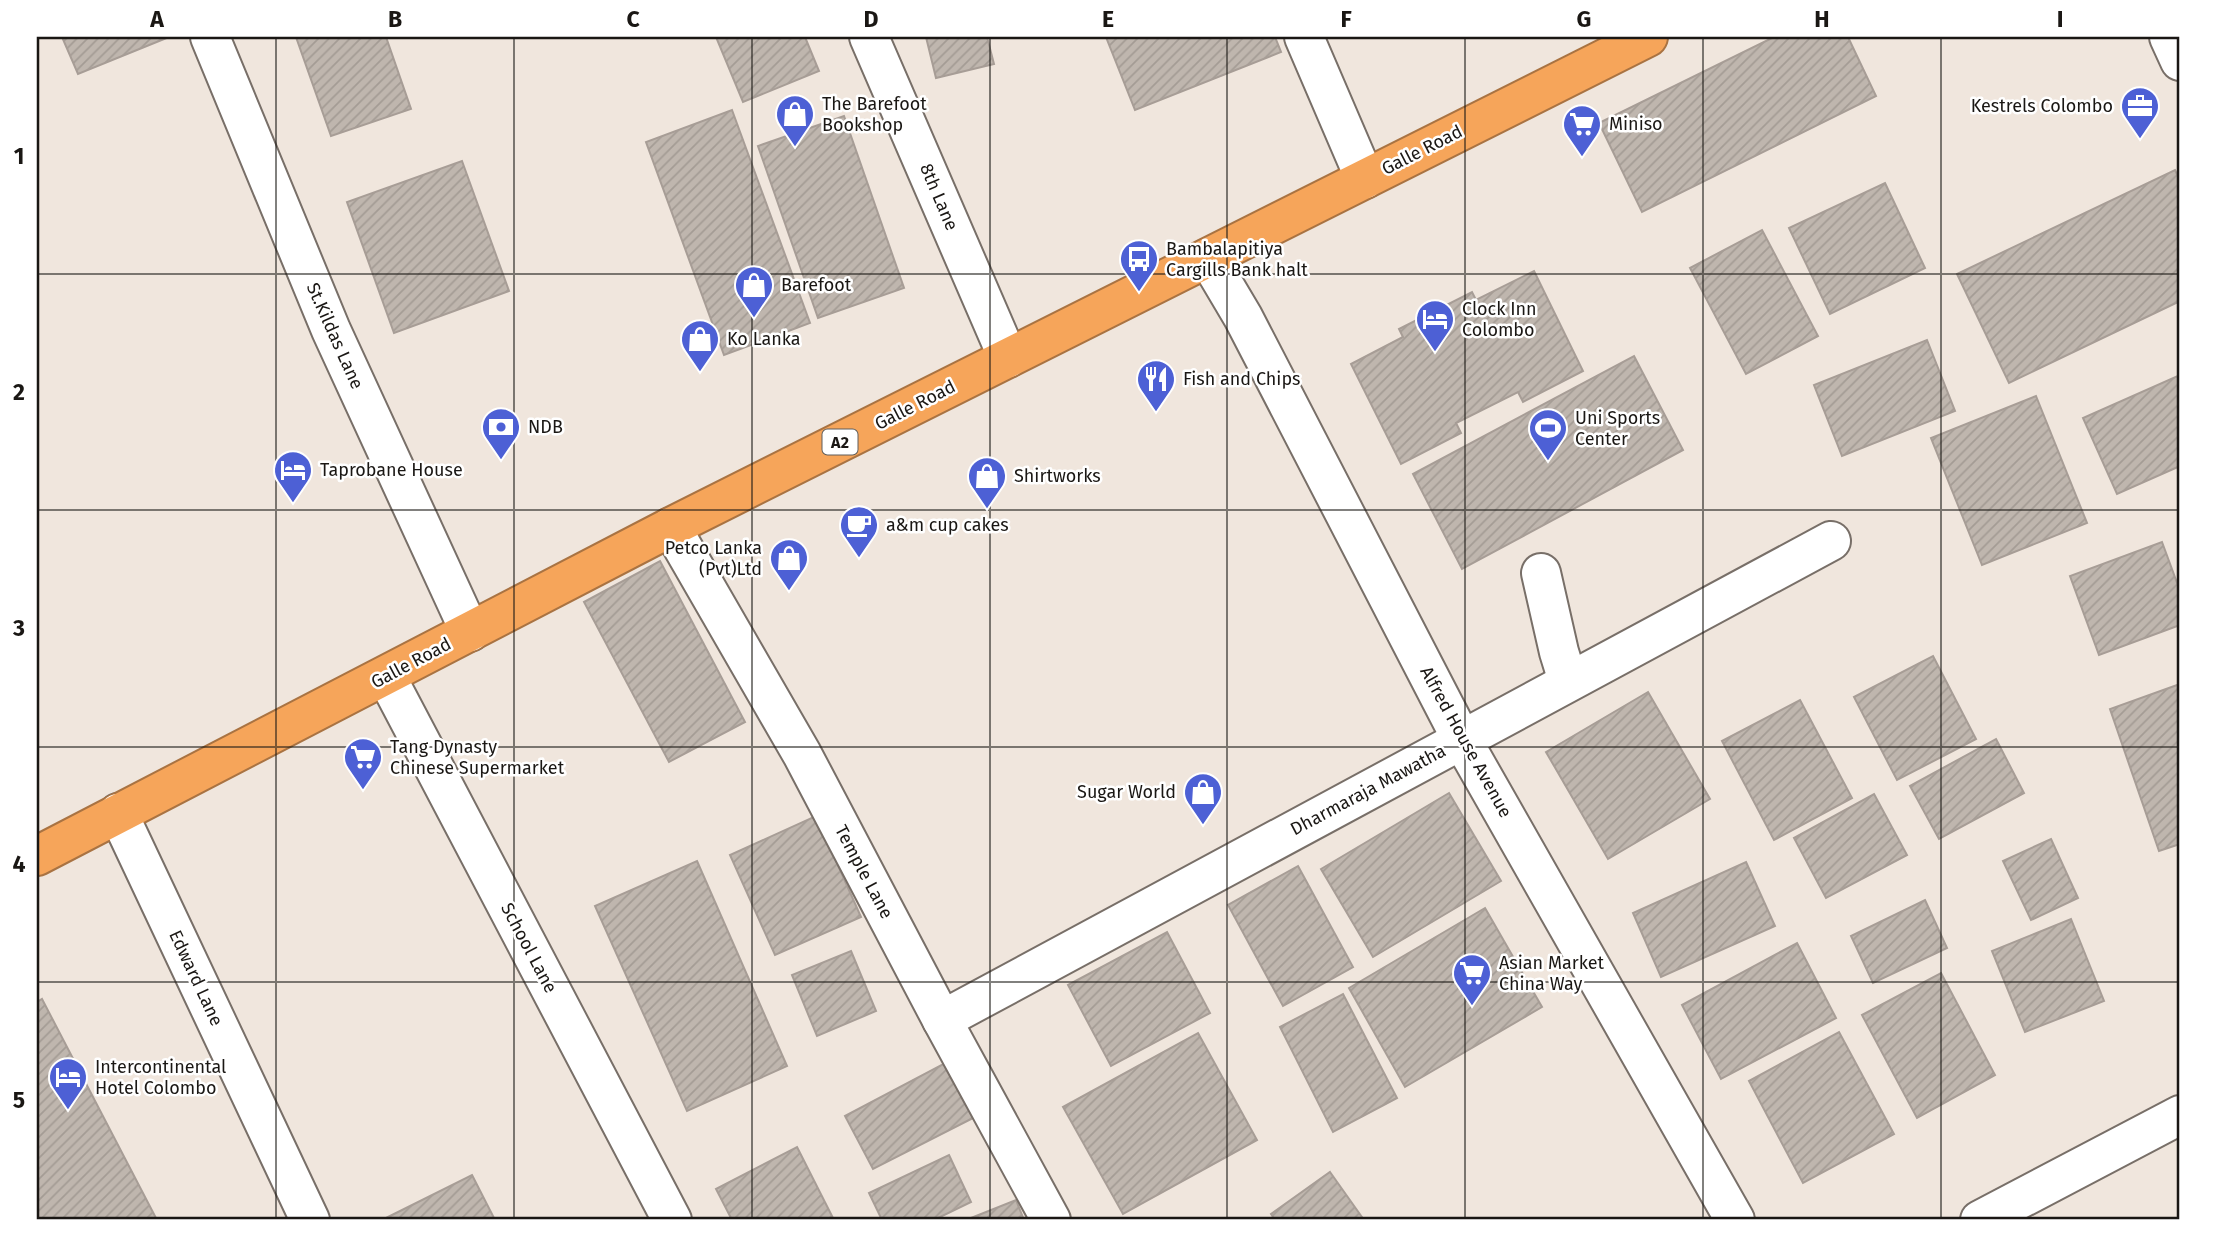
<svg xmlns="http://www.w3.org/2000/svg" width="2217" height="1257" font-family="'Fira Sans',sans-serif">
<defs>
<pattern id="building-hatch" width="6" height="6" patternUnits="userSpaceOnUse" patternTransform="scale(1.75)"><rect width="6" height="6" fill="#bfb6ae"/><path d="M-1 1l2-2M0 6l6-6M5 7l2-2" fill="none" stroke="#a49c95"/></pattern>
</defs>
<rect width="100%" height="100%" fill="#f0e6dd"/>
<g fill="url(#building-hatch)" stroke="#a79d96" stroke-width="2">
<polygon points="62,37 169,37 78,74"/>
<polygon points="296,37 386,37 411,109 331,136"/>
<polygon points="716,37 805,37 819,71 743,102"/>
<polygon points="926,37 987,37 994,64 936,78"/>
<polygon points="1106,37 1275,37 1281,52 1135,110"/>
<polygon points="1774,37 1848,37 1876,96 1642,212 1599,123"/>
<polygon points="732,110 810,323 724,355 646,142"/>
<polygon points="844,116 904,288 818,318 758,146"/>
<polygon points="462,161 509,291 394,333 347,202"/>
<polygon points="2175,170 2180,181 2180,301 2009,383 1957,274"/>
<polygon points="1885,183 1925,268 1830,314 1789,228"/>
<polygon points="1762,230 1818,336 1746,374 1690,268"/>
<polygon points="1534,271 1583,371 1523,402 1518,392 1456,423 1461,433 1401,464 1351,364 1403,337 1399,329 1472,292 1476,300"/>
<polygon points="1927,340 1955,411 1842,456 1814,385"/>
<polygon points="1634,356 1683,450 1462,569 1413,474"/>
<polygon points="2180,375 2180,466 2117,494 2083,418"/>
<polygon points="2036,396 2087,523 1982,565 1931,438"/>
<polygon points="2162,542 2180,591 2180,625 2099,655 2070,576"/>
<polygon points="660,561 745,722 669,762 584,602"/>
<polygon points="1933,656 1976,739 1897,780 1854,697"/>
<polygon points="2180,684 2180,844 2159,851 2110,709"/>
<polygon points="1648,692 1710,799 1608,859 1546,752"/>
<polygon points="1800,700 1852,798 1774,840 1722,741"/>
<polygon points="1996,739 2024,793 1939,839 1910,786"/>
<polygon points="1449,793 1501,881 1373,957 1321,869"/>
<polygon points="1874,794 1907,855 1826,898 1794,838"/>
<polygon points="816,816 861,917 775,955 730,855"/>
<polygon points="2051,839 2078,898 2031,920 2003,861"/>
<polygon points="697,861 787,1066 687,1111 595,906"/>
<polygon points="1746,862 1775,926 1661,977 1633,913"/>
<polygon points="1298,866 1353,967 1283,1006 1228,905"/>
<polygon points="1925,900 1947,948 1873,983 1851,936"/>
<polygon points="1485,908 1542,1007 1405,1087 1349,988"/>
<polygon points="2071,919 2104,1001 2025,1032 1992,951"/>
<polygon points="1167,932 1210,1013 1111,1066 1068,985"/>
<polygon points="1797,943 1836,1018 1721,1079 1682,1005"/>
<polygon points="851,951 876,1011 817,1036 792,975"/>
<polygon points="1941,973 1995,1075 1917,1118 1862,1015"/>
<polygon points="1343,994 1397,1098 1333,1132 1280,1027"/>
<polygon points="42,999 157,1220 37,1220 37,1002"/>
<polygon points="1839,1032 1894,1134 1803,1183 1749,1081"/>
<polygon points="1198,1033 1257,1140 1123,1214 1063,1107"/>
<polygon points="949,1061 977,1116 873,1169 845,1116"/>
<polygon points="797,1147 834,1220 732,1220 716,1189"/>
<polygon points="949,1155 971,1202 934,1220 882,1220 869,1193"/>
<polygon points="1330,1172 1364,1220 1275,1220 1271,1214"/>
<polygon points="472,1175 495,1220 382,1220"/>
<polygon points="1016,1200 1024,1220 966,1220"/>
</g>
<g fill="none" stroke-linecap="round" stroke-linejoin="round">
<defs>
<g id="minor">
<polyline points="210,37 331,330 470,632"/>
<polyline points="869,37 1008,358"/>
<polyline points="1304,37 1365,179"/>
<polyline points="2169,37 2180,61"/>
<polyline points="1208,258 1243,317 1462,740 1735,1220"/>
<polyline points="671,527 802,754 942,1020 1051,1220"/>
<polyline points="1541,573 1559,652 1568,681"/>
<polyline points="386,676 672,1220"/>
<polyline points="118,813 310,1220"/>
<polyline points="942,1020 1831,541"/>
<polyline points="1980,1220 2180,1115"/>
</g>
<polyline id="highway" points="37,856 671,527 1648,37"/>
</defs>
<use href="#minor" stroke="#786f68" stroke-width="42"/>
<use href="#highway" stroke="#a97342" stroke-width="42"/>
<use href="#minor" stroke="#fff" stroke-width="38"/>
<use href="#highway" stroke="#f6a55a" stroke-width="38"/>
</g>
<path fill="none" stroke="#1a1714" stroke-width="2" stroke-opacity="0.55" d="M276 37V1220M514 37V1220M752 37V1220M990 37V1220M1227 37V1220M1465 37V1220M1703 37V1220M1941 37V1220M37 274H2180M37 510H2180M37 747H2180M37 982H2180"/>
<defs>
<symbol id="office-pin" viewBox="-11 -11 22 30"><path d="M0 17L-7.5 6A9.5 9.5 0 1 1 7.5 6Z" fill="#4d60d5" stroke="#fff"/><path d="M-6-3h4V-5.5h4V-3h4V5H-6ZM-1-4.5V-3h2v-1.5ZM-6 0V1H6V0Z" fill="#fff"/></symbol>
<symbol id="shop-pin" viewBox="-11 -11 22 30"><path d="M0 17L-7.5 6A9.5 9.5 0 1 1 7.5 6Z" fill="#4d60d5" stroke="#fff"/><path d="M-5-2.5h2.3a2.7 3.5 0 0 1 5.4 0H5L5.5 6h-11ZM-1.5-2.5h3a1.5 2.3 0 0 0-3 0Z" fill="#fff"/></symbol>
<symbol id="supermarket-pin" viewBox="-11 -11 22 30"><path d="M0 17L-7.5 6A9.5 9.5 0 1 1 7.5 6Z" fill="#4d60d5" stroke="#fff"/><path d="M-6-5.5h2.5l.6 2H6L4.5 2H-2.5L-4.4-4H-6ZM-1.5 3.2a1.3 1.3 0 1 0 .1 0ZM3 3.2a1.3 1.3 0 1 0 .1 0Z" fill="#fff"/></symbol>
<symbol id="bus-pin" viewBox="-11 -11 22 30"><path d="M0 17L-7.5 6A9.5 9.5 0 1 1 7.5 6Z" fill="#4d60d5" stroke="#fff"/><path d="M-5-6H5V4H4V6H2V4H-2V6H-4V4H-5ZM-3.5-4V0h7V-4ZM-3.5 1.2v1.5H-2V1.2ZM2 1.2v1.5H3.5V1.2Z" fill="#fff"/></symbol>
<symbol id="hotel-pin" viewBox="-11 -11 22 30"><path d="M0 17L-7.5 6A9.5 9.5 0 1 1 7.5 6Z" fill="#4d60d5" stroke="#fff"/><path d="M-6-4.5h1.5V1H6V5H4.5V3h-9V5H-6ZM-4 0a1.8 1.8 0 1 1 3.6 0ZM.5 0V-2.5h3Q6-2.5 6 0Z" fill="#fff"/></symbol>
<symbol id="restaurant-pin" viewBox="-11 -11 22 30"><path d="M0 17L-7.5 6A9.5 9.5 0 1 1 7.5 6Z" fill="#4d60d5" stroke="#fff"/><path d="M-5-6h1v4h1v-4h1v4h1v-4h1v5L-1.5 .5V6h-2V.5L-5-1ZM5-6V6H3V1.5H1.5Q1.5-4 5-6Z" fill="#fff"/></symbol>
<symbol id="bank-pin" viewBox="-11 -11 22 30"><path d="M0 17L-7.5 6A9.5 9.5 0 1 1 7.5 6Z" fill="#4d60d5" stroke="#fff"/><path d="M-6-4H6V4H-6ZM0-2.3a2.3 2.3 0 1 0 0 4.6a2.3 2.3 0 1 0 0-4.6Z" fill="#fff"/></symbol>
<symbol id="stadium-pin" viewBox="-11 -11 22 30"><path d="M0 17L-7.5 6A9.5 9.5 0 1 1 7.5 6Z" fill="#4d60d5" stroke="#fff"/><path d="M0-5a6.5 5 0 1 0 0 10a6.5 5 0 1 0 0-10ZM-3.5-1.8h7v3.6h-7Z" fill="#fff"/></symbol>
<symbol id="cafe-pin" viewBox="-11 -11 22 30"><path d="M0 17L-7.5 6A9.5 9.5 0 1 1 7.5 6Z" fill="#4d60d5" stroke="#fff"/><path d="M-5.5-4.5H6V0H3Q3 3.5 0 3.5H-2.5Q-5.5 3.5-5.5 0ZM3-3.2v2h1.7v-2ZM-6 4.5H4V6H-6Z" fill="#fff"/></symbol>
</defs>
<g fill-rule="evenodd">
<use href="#office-pin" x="2118" y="84" width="44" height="60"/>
<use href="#shop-pin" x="773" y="92" width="44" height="60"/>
<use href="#supermarket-pin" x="1560" y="102" width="44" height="60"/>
<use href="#bus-pin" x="1117" y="237" width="44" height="60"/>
<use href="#shop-pin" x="732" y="263" width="44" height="60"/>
<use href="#hotel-pin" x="1413" y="297" width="44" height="60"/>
<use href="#shop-pin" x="678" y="317" width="44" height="60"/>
<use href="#restaurant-pin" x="1134" y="357" width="44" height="60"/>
<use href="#bank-pin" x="479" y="405" width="44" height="60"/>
<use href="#stadium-pin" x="1526" y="406" width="44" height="60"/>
<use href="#hotel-pin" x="271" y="448" width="44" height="60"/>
<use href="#shop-pin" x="965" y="454" width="44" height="60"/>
<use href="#cafe-pin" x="837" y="503" width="44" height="60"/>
<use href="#shop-pin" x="767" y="536" width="44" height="60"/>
<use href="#supermarket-pin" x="341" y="735" width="44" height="60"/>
<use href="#shop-pin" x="1181" y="770" width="44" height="60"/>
<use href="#supermarket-pin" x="1450" y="951" width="44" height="60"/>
<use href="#hotel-pin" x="46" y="1055" width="44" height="60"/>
</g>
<g text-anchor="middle" stroke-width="5" stroke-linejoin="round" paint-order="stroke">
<rect fill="#fff" stroke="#5f5d5a" stroke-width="2" x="822.5" y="429.5" width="35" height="25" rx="5"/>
<g font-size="16" font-weight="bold" fill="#1a1714">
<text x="840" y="448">A2</text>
</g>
<g font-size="18" fill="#1a1714" stroke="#fff" text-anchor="start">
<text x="822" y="110">The Barefoot<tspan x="822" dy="21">Bookshop</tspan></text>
<text x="2113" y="112" text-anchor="end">Kestrels Colombo</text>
<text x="1609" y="130">Miniso</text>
<text x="1166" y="255">Bambalapitiya<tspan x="1166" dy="21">Cargills Bank halt</tspan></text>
<text x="781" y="291">Barefoot</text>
<text x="1462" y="315">Clock Inn<tspan x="1462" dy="21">Colombo</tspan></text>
<text x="727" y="345">Ko Lanka</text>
<text x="1183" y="385">Fish and Chips</text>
<text x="1575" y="424">Uni Sports<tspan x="1575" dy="21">Center</tspan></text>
<text x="528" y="433">NDB</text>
<text x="320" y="476">Taprobane House</text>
<text x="1014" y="482">Shirtworks</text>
<text x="886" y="531">a&amp;m cup cakes</text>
<text x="762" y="554" text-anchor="end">Petco Lanka<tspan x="762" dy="21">(Pvt)Ltd</tspan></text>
<text x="390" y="753">Tang Dynasty<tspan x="390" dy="21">Chinese Supermarket</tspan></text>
<text x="1176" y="798" text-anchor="end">Sugar World</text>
<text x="1499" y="969">Asian Market<tspan x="1499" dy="21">China Way</tspan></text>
<text x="95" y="1073">Intercontinental<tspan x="95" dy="21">Hotel Colombo</tspan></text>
</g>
<g font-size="18" fill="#1a1714" stroke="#fff">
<text transform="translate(1422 150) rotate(-27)" y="6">Galle Road</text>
<text transform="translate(939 197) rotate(67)" y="6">8th Lane</text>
<text transform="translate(335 336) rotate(66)" y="6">St.Kildas Lane</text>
<text transform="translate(915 405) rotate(-27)" y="6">Galle Road</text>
<text transform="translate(411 663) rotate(-28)" y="6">Galle Road</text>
<text transform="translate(1466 742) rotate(61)" y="6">Alfred House Avenue</text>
<text transform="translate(1368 790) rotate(-28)" y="6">Dharmaraja Mawatha</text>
<text transform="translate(864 872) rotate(62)" y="6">Temple Lane</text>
<text transform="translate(529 948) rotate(62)" y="6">School Lane</text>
<text transform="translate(196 978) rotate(65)" y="6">Edward Lane</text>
</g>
</g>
<rect width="2217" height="1257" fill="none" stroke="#ffffff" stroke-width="77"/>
<rect x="38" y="38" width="2140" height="1180" fill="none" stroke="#1a1714" stroke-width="2.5"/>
<g font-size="23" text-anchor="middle" font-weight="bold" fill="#1a1714">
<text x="157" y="27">A</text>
<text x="395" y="27">B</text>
<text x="633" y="27">C</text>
<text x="871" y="27">D</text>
<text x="1108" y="27">E</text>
<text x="1346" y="27">F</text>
<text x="1584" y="27">G</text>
<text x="1822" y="27">H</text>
<text x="2060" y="27">I</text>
<text x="19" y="164">1</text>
<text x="19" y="400">2</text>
<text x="19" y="636">3</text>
<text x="19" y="872">4</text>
<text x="19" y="1108">5</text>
</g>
</svg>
